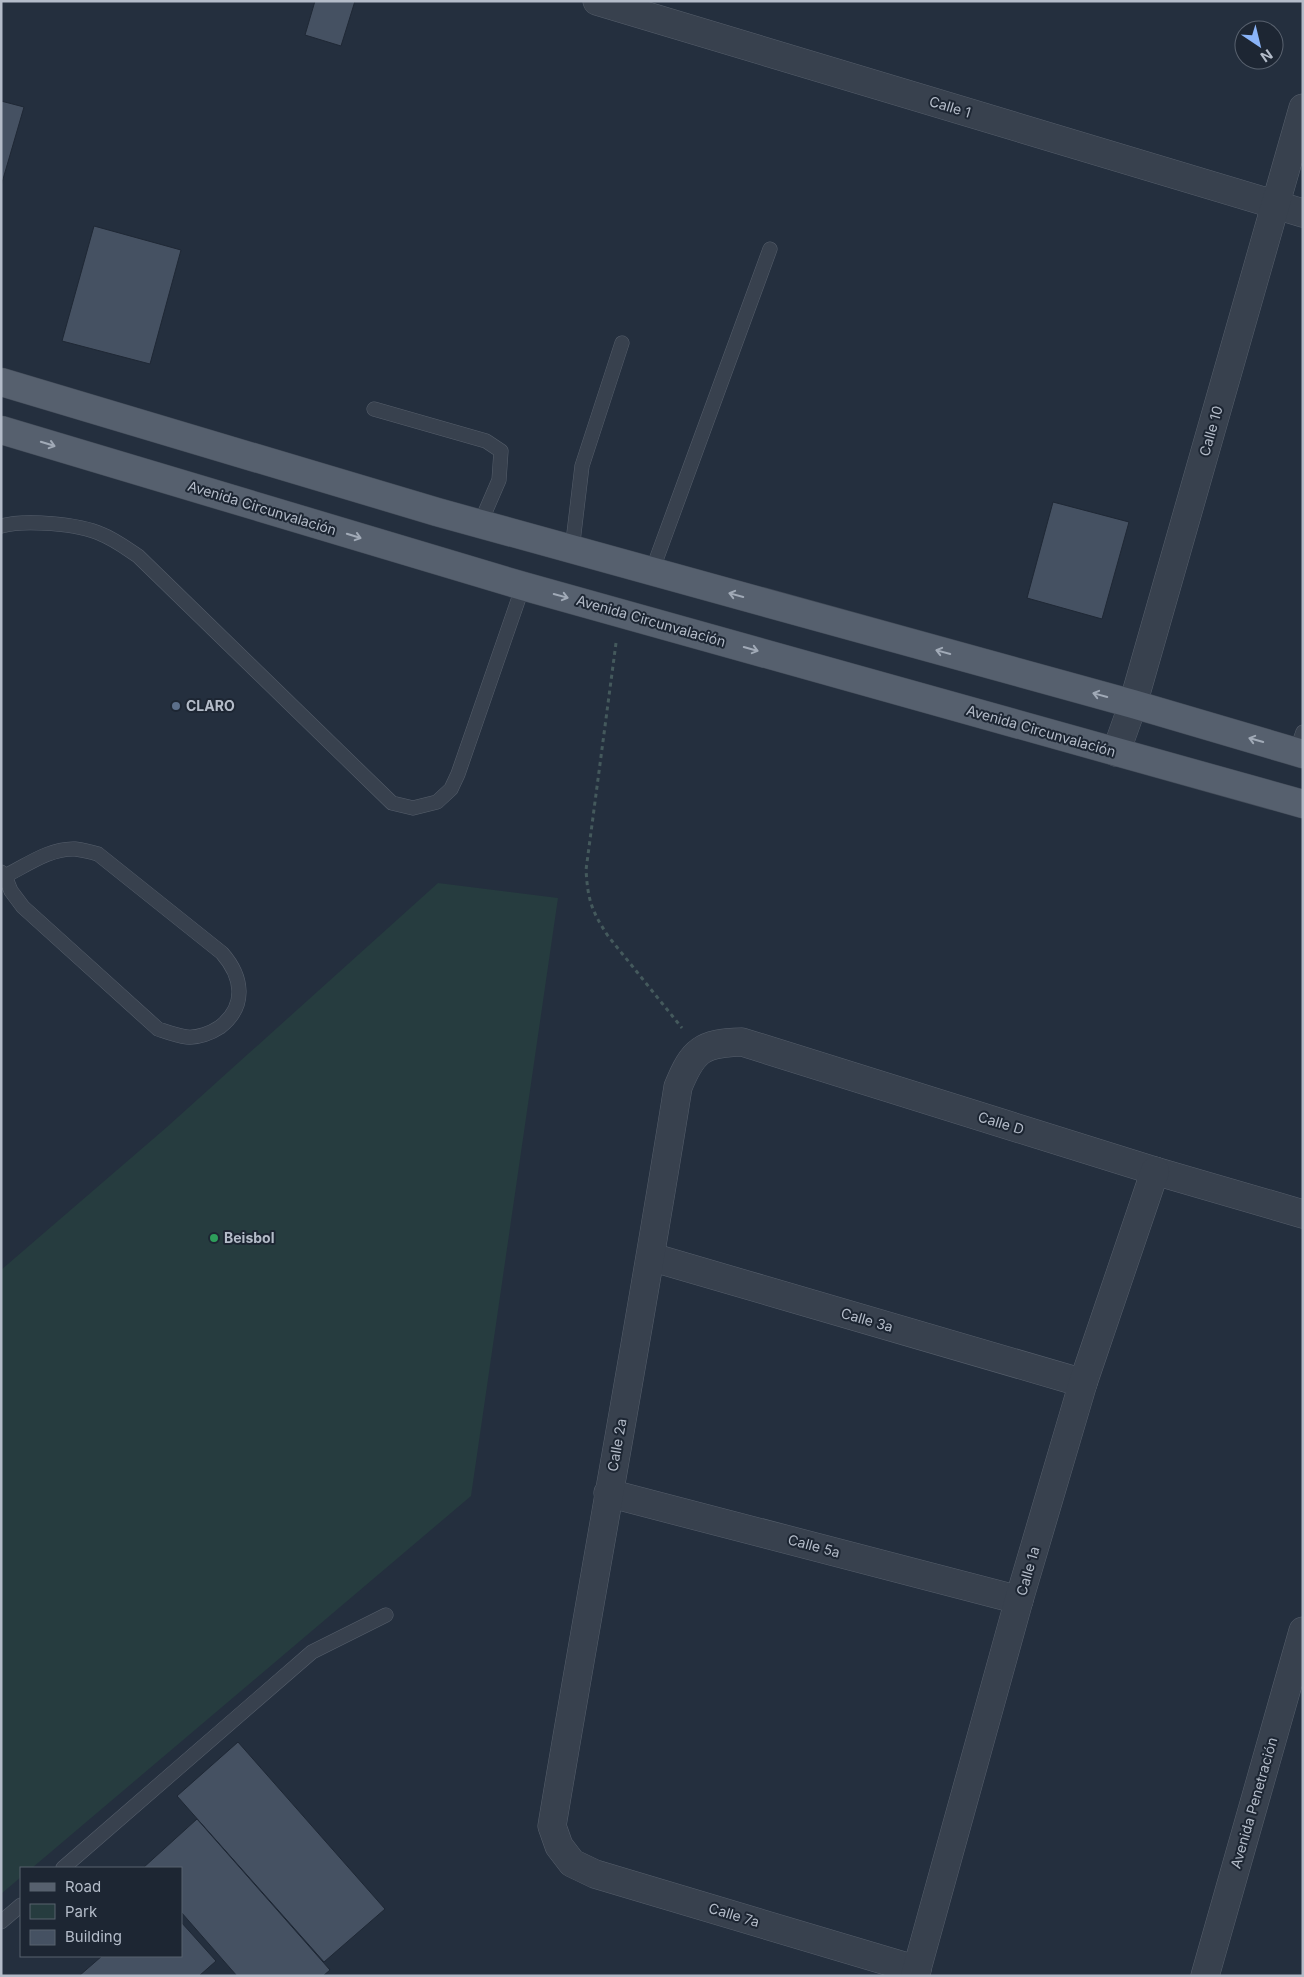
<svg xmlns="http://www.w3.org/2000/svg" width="1304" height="1977" font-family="Inter,sans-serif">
<rect width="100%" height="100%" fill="#242f3e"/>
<polygon fill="#263c3f" points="438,883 558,898 471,1496 32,1868 21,1868 21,1877 1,1894 1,1270 167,1127"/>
<g fill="#455162" stroke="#1f2835">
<polygon points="315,1 355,1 341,46 305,35"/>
<polygon points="1,101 24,107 1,186"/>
<polygon points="94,226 181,250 150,364 62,341"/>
<polygon points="1053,502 1129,522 1102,619 1027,598"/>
<polygon points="238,1742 385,1909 324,1962 177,1796"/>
<polygon points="197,1819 330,1970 323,1976 237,1976 181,1912 181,1868 143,1868"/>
<polygon points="181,1922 216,1961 199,1976 79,1976 102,1956 181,1956"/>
</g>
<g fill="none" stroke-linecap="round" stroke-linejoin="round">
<defs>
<g id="service">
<polyline points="374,409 486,441 501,451 499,480 480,524"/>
<path d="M1 526C25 519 79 524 101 534 114 539 126 548 138 556L392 803 413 808 437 802 451 789 458 774 523 586"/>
<polyline points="572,550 582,466 622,343"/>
<polyline points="652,571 770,249"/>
<polyline points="1296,752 1303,732"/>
<path d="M1 872 5 876 11 891 23 907 158 1029C167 1032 177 1036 187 1037 198 1038 211 1033 220 1027 247 1006 243 977 222 953L98 854C91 852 83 850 75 849 50 848 27 865 5 876"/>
<polyline points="63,1868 312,1652 386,1615"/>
<polyline points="1,1922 21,1905"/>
</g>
<g id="minor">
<polyline points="597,1 1303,213"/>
<polyline points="1116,752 1133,704 1303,108"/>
<polyline points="651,1257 1083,1383"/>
<polyline points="608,1493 1019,1600"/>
<path d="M917 1970 595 1874 572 1863 559 1846 552 1826C593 1579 639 1333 678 1087 693 1050 702 1043 742 1042L1155 1171 1303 1214"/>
<polyline points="915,1976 1019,1600 1083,1383 1155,1171"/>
<polyline points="1205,1976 1303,1631"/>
</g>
<g id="primary">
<polyline points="1,382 437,512 1133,704 1303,754"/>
<polyline points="1,430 523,586 1303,804"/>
</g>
</defs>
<use href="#service" stroke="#565f6c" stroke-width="15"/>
<use href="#minor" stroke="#565f6c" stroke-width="29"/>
<use href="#primary" stroke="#414a57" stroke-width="29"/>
<path stroke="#44595c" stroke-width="3" stroke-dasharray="4 4" stroke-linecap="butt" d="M616 643 586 870C588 900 591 910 608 936L682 1028"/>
<use href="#service" stroke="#38414e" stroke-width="14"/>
<use href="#minor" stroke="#38414e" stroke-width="28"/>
<use href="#primary" stroke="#56606e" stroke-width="28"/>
</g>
<defs><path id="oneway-shaft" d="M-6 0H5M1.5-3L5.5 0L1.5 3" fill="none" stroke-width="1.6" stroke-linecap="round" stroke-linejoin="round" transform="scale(1.25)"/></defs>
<g stroke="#a1aab7">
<use href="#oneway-shaft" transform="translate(48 444) rotate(17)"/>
<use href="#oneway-shaft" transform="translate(354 536) rotate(17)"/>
<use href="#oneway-shaft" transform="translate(736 595) rotate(-165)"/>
<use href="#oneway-shaft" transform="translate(561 596) rotate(15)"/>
<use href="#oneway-shaft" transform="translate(751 649) rotate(16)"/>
<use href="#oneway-shaft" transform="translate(943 652) rotate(-165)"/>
<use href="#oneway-shaft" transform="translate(1100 695) rotate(-165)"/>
<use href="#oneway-shaft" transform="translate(1256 740) rotate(-164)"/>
</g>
<circle fill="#5c6f8a" stroke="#1d2633" stroke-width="2" cx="176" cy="706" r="5"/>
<circle fill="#2e9e5b" stroke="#1d2633" stroke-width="2" cx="214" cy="1238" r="5"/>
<g text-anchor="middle" stroke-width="4" stroke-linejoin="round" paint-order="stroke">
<g font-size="14" fill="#b4bcc9" stroke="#1d2633">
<text transform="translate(950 107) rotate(17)" y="5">Calle 1</text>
<text transform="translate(1211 431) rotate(-74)" y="5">Calle 10</text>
<text transform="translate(262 508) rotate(17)" y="5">Avenida Circunvalación</text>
<text transform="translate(651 621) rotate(16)" y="5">Avenida Circunvalación</text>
<text transform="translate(1041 731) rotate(16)" y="5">Avenida Circunvalación</text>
<text transform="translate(1001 1123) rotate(17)" y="5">Calle D</text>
<text transform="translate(867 1320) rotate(16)" y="5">Calle 3a</text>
<text transform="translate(617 1445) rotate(-80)" y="5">Calle 2a</text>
<text transform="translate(814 1546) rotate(15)" y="5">Calle 5a</text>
<text transform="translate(1028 1571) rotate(-74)" y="5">Calle 1a</text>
<text transform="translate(1254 1803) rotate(-74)" y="5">Avenida Penetración</text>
<text transform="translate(734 1915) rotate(17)" y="5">Calle 7a</text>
</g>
<g font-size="14" font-weight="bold" fill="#b4bcc9" stroke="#1d2633" text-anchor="start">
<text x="186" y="711">CLARO</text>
<text x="224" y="1243">Beisbol</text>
</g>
</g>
<rect width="1304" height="1977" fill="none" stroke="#b4bcc9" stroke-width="5"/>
<rect x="20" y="1867" width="162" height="90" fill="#1d2633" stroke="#59626f"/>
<rect x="30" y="1883" width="25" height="8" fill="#56606e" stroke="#59626f"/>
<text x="65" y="1892" font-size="15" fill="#b4bcc9">Road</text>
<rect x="30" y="1904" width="25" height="15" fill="#263c3f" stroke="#59626f"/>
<text x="65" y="1917" font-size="15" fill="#b4bcc9">Park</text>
<rect x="30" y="1930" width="25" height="15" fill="#455162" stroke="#59626f"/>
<text x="65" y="1942" font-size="15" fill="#b4bcc9">Building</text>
<g transform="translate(1259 45) rotate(145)"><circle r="24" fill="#1d2633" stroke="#59626f"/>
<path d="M0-4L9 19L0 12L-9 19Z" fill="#8ab4f8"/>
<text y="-8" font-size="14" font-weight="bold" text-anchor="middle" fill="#b4bcc9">N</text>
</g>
</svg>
